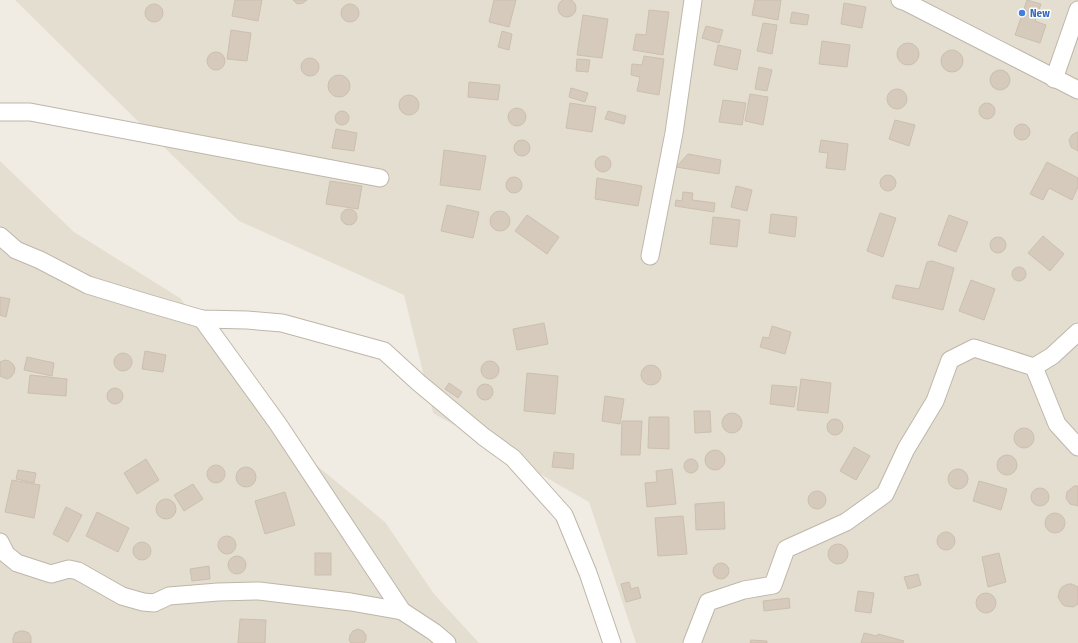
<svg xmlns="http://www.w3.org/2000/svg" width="1078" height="643" font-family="'Fira Sans Condensed',sans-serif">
<rect width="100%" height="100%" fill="#f1ece3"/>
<g fill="#e4ded1">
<polygon points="15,0 1078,0 1078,643 636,643 589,502 433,413 404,295 239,221"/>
<polygon points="0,161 74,232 180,298 315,464 385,522 434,594 479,643 0,643"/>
</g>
<g fill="#d5cabc" stroke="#ccbfad">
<circle cx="567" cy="8" r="9"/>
<polygon points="235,0 262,0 258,21 232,16"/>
<polygon points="293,0 307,0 303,3 297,4"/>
<polygon points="494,0 516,0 509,27 489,22"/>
<polygon points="755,0 781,0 778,20 752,15"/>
<polygon points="1027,0 1041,4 1035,21 1046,25 1040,43 1015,35"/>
<polygon points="844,3 866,7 862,28 841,24"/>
<circle cx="350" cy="13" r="9"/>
<circle cx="154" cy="13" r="9"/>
<polygon points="649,10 669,12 663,55 633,50 636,34 646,35"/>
<polygon points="792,12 809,15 807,25 790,23"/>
<polygon points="583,15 608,19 602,58 577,55"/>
<polygon points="763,23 777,25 772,54 757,51"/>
<polygon points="706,26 723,30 719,43 702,38"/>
<polygon points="231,30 251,33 247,61 227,59"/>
<polygon points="502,31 512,34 509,50 498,47"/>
<polygon points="822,41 850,45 847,67 819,64"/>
<circle cx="908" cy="54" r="11"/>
<polygon points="718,45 741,50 737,70 714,65"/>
<circle cx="952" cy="61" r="11"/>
<circle cx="216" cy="61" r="9"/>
<polygon points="644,56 664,59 659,95 637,91 640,77 631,75 632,64 642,65"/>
<circle cx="310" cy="67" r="9"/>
<polygon points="577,59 590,60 588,72 576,71"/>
<polygon points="759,67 772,70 767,91 755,89"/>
<circle cx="1000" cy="80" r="10"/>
<circle cx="339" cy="86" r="11"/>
<polygon points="469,82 500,85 498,100 468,97"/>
<polygon points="571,88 588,93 585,102 569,97"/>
<circle cx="897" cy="99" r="10"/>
<polygon points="750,94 768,97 763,125 745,121"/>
<circle cx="409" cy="105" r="10"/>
<polygon points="723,100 746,103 742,125 719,122"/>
<polygon points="570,103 596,107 592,132 566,128"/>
<circle cx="987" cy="111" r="8"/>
<circle cx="517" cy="117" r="9"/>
<circle cx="342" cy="118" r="7"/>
<polygon points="608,111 626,116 624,124 605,119"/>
<polygon points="895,120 915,125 909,146 889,139"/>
<circle cx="1022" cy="132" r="8"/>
<polygon points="336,129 357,133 354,151 332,148"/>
<polygon points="1077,132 1078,132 1078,151 1071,147 1069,140 1072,135"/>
<circle cx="522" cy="148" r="8"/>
<polygon points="821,140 848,144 845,170 826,168 828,153 819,152"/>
<polygon points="444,150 486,156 480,190 440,185"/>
<polygon points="688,154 721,160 719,174 676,167"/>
<circle cx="603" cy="164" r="8"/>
<polygon points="1047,162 1078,178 1078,187 1072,200 1049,188 1043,200 1030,194"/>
<circle cx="888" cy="183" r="8"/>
<circle cx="514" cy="185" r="8"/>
<polygon points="597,178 642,186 638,206 595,199"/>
<polygon points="330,181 362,186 358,209 326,204"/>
<polygon points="736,186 752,190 747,211 731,207"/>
<polygon points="683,192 693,193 692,200 715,203 714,212 675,206 676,200 682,201"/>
<polygon points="447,205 479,212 473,238 441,231"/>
<circle cx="349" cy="217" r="8"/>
<circle cx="500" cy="221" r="10"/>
<polygon points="880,213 896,218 883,257 867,251"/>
<polygon points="771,214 797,217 795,237 769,233"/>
<polygon points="527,215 559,237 547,254 515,231"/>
<polygon points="949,215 968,222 956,252 938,245"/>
<polygon points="713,217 740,220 737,247 710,244"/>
<polygon points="1043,236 1064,254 1050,271 1028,253"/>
<circle cx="998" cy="245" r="8"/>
<polygon points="932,261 954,268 943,310 892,298 896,285 919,289 927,262"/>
<circle cx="1019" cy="274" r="7"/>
<polygon points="971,280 995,289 984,320 959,311"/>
<polygon points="0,297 10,299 6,317 0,315"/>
<polygon points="544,323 548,344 517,350 513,329"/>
<polygon points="772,326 791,332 785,354 760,347 763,337 769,338"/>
<polygon points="145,351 166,355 163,372 142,369"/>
<circle cx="123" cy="362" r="9"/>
<polygon points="27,357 54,363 52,376 24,370"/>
<polygon points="5,360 9,361 13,364 15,368 14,373 11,377 7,379 0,376 0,362"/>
<circle cx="490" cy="370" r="9"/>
<circle cx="651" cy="375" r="10"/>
<polygon points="527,373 558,376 555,414 524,411"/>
<polygon points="30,375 67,379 66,396 28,393"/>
<polygon points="801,379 831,383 828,413 797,410"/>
<polygon points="449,383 462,392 458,398 445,389"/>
<circle cx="485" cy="392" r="8"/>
<polygon points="772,385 797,387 794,407 770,404"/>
<circle cx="115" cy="396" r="8"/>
<polygon points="605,396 624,399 620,424 602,421"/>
<polygon points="694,411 710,411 711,432 695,433"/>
<circle cx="732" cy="423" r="10"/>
<polygon points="649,417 669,417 669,449 648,448"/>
<circle cx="835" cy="427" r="8"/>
<polygon points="622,421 642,421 640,455 621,455"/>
<circle cx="1024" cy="438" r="10"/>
<polygon points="854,447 870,456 856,480 840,471"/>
<circle cx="715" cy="460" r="10"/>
<polygon points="554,452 574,454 573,469 552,467"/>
<circle cx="1007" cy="465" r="10"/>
<circle cx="691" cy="466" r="7"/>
<polygon points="146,459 159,480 137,494 124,473"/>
<circle cx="216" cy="474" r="9"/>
<circle cx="246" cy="477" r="10"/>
<circle cx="958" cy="479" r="10"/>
<polygon points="672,469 676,504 647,507 645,483 657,482 656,471"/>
<polygon points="18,470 36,473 34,483 16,479"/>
<polygon points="12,480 40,485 34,518 5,512"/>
<polygon points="979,481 1007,489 1001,510 973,501"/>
<polygon points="193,484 203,499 184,511 174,495"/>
<polygon points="1074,486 1078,486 1078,506 1070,504 1066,498 1067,492"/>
<circle cx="1040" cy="497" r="9"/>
<circle cx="817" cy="500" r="9"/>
<polygon points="285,492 295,525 265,534 255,501"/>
<circle cx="166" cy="509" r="10"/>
<polygon points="724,502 725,529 696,530 695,504"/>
<polygon points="66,507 82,515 68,542 53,534"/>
<polygon points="97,512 129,528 118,552 86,536"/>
<circle cx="1055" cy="523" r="10"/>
<polygon points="683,516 687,554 658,556 655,518"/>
<circle cx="946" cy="541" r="9"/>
<circle cx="227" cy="545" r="9"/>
<circle cx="142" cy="551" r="9"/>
<circle cx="838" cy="554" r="10"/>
<rect x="315" y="553" width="16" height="22"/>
<polygon points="999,553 1006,582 988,587 982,557"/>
<circle cx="237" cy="565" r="9"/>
<circle cx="721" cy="571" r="8"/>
<polygon points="209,566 210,579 192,581 190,569"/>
<polygon points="918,574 921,585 908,589 904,577"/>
<polygon points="629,582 631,589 638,587 641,598 626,602 621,584"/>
<polygon points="1068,584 1072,584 1078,587 1078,604 1073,607 1065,606 1062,604 1058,597 1060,590 1062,587"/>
<polygon points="858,591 874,593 871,613 855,611"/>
<circle cx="986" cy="603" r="10"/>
<polygon points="789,598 790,608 764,611 763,601"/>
<polygon points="240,619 266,620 265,643 238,643"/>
<polygon points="358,629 363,631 366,635 366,640 364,643 351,643 349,640 350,635 353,631"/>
<polygon points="20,631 24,631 29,633 31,637 31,643 13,643 13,638 15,633"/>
<polygon points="864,633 877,636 878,634 904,641 903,643 861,643"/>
<polygon points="751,640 767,641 767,643 750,643"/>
</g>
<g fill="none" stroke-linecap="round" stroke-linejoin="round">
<defs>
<g id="minor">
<polyline points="900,0 906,2 1078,90"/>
<polyline points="1054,79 1078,10"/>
<polyline points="0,112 30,112 380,178"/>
<polyline points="0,236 16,250 40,260 88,285 147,303 202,319 247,320 282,323 384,351 419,383 484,437 513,458 564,515 588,573 612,643"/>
<polyline points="650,256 674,133 693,0"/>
<polyline points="202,319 278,424 402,611 434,632 447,643"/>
<polyline points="1034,367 1057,424 1078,447"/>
<polyline points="0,542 6,554 17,563 51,574 69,569 78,571 122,596 143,602 154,603 169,596 218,592 259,591 351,602 402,611"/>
<polyline points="692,643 708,602 744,590 773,585 786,549 846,522 885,494 906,449 935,401 950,360 974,348 1034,367 1052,356 1078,332"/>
</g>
</defs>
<use href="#minor" stroke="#beb6a9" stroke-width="19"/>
<use href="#minor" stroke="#fff" stroke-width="17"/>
</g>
<circle fill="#3f7fe0" stroke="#fff" stroke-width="1.5" cx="1022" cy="13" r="4"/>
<g text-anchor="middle" stroke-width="3" stroke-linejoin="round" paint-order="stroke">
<g font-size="11" font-weight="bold" fill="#366cbe" stroke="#fff" text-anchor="start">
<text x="1030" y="17">New</text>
</g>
</g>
</svg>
